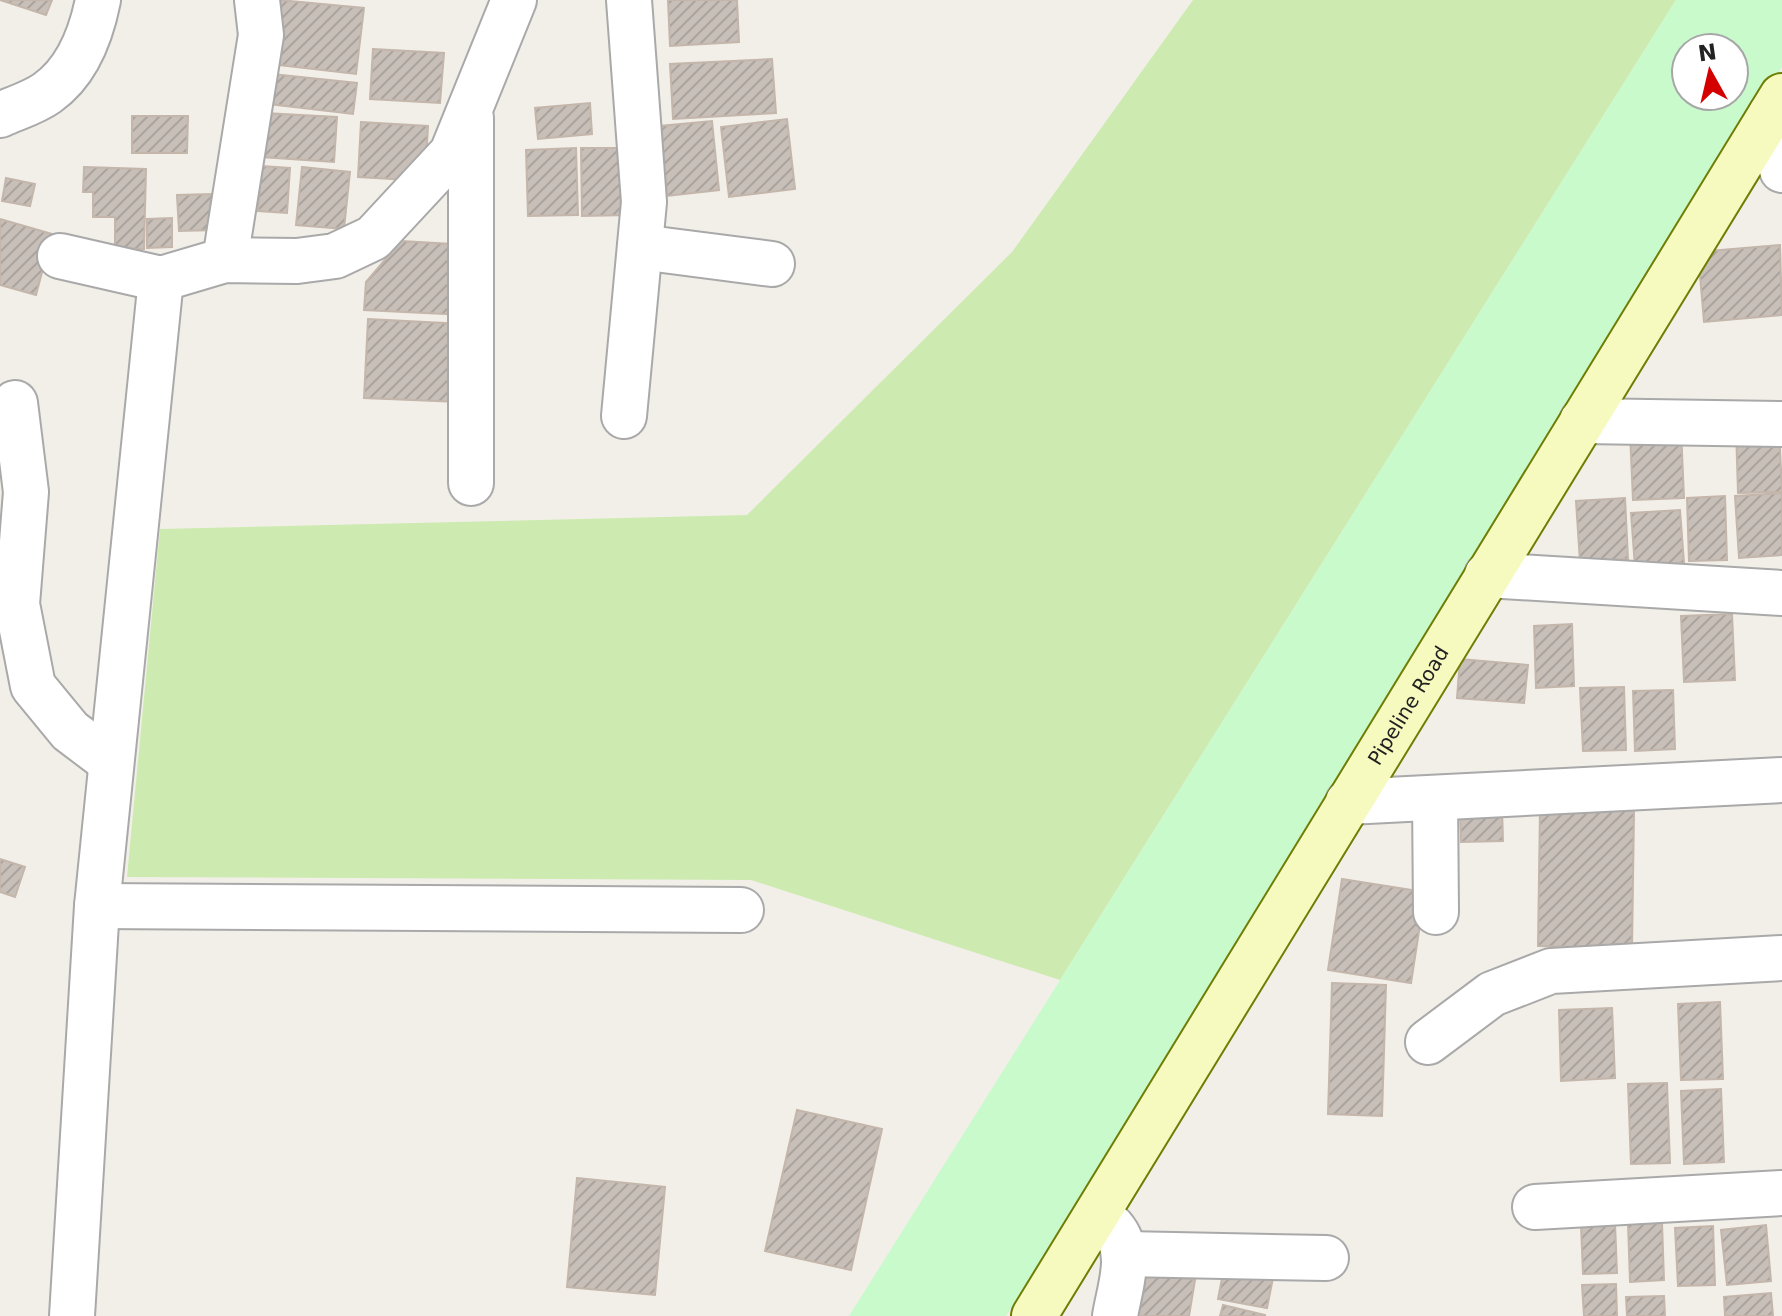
<svg xmlns="http://www.w3.org/2000/svg" width="1782" height="1316" font-family="'DejaVu Sans',sans-serif">
<defs>
<pattern id="building-hatch" width="6" height="6" patternUnits="userSpaceOnUse" patternTransform="scale(2)"><rect width="6" height="6" fill="#c7bfb8"/><path d="M-1 1l2-2M0 6l6-6M5 7l2-2" fill="none" stroke="#aba49e"/></pattern>
</defs>
<rect width="100%" height="100%" fill="#f2efe9"/>
<polygon fill="#cdebb0" points="1193,0 1676,0 1060,980 751,880 127,877 160,529 747,515 1012,252"/>
<path fill="#c8facc" fill-rule="evenodd" d="M1676 0H1782V67L1222 986 1006 1316H849ZM1686 48H1734V96H1686Z"/>
<g fill="url(#building-hatch)" stroke="#c4b6ab" stroke-width="2">
<polygon points="0,0 52,0 46,15"/>
<polygon points="279,0 364,8 356,74 271,64"/>
<polygon points="668,0 737,0 739,42 670,46"/>
<polygon points="373,49 444,53 440,103 370,99"/>
<polygon points="772,59 776,113 673,119 670,64"/>
<polygon points="272,74 357,83 353,114 269,104"/>
<polygon points="590,103 592,134 538,139 535,108"/>
<polygon points="264,113 337,117 334,162 261,157"/>
<polygon points="132,116 188,116 187,153 132,153"/>
<polygon points="787,119 795,189 729,197 721,127"/>
<polygon points="712,121 719,190 667,196 660,126"/>
<polygon points="361,122 428,126 425,181 358,177"/>
<polygon points="576,148 578,215 528,216 526,150"/>
<polygon points="581,148 629,148 630,215 582,216"/>
<polygon points="261,166 290,168 287,213 258,211"/>
<polygon points="84,167 146,169 144,249 115,248 115,217 93,217 93,192 83,192"/>
<polygon points="302,167 350,172 344,229 296,225"/>
<polygon points="6,178 35,184 30,206 2,201"/>
<polygon points="214,194 216,230 179,231 177,195"/>
<polygon points="172,218 172,247 147,248 147,219"/>
<polygon points="0,219 52,234 36,295 0,285"/>
<polygon points="401,241 469,245 465,315 364,310 366,282"/>
<polygon points="1780,245 1782,315 1704,322 1698,252"/>
<polygon points="368,319 463,324 459,402 364,398"/>
<polygon points="1779,427 1782,492 1738,493 1736,428"/>
<polygon points="1681,430 1684,498 1633,500 1630,433"/>
<polygon points="1782,493 1782,555 1739,558 1735,496"/>
<polygon points="1725,496 1727,560 1689,561 1687,498"/>
<polygon points="1625,498 1628,559 1580,562 1576,501"/>
<polygon points="1680,510 1684,563 1635,567 1631,513"/>
<polygon points="1732,614 1735,680 1684,682 1681,616"/>
<polygon points="1572,624 1574,686 1536,688 1534,626"/>
<polygon points="1460,659 1528,665 1524,703 1457,698"/>
<polygon points="1624,687 1626,750 1583,751 1580,688"/>
<polygon points="1673,690 1675,749 1635,751 1633,691"/>
<polygon points="1502,809 1503,841 1461,842 1460,810"/>
<polygon points="1540,809 1634,811 1632,948 1538,946"/>
<polygon points="0,859 25,867 15,897 0,892"/>
<polygon points="1342,879 1425,892 1411,983 1328,970"/>
<polygon points="1332,983 1386,985 1382,1116 1328,1114"/>
<polygon points="1720,1002 1723,1079 1681,1080 1678,1004"/>
<polygon points="1612,1008 1615,1078 1561,1081 1559,1010"/>
<polygon points="1667,1083 1670,1163 1631,1164 1628,1084"/>
<polygon points="1721,1089 1724,1162 1684,1164 1681,1091"/>
<polygon points="797,1110 882,1129 851,1270 765,1251"/>
<polygon points="577,1178 665,1187 655,1295 567,1287"/>
<polygon points="1615,1223 1617,1273 1583,1274 1581,1225"/>
<polygon points="1662,1223 1664,1280 1630,1282 1628,1224"/>
<polygon points="1766,1225 1771,1281 1727,1285 1721,1230"/>
<polygon points="1713,1226 1715,1285 1678,1286 1675,1228"/>
<polygon points="1225,1263 1274,1273 1267,1308 1218,1299"/>
<polygon points="1140,1272 1195,1280 1189,1316 1133,1316"/>
<polygon points="1616,1284 1617,1316 1584,1316 1582,1285"/>
<polygon points="1771,1293 1773,1316 1725,1316 1724,1297"/>
<polygon points="1664,1296 1665,1316 1627,1316 1626,1297"/>
<polygon points="1223,1305 1265,1315 1265,1316 1220,1316"/>
</g>
<g fill="none" stroke-linecap="round" stroke-linejoin="round">
<defs>
<g id="street">
<polyline points="1771,114 1782,170"/>
<path d="M0 115C15 108 33 103 47 93 77 72 91 35 98 0"/>
<polyline points="640,247 772,264"/>
<polyline points="60,256 161,279 225,260 297,261 335,256 373,238 452,153 514,0"/>
<polyline points="225,260 261,35 257,0"/>
<polyline points="15,403 26,492 17,604 33,686 70,731 111,762"/>
<polyline points="624,416 644,202 629,0"/>
<polyline points="1582,421 1782,424"/>
<polyline points="471,483 471,118"/>
<polyline points="1487,575 1782,593"/>
<polyline points="1435,798 1436,912"/>
<polyline points="1348,802 1782,780"/>
<polyline points="97,906 741,910"/>
<polyline points="1428,1042 1492,994 1551,971 1782,958"/>
<polyline points="1535,1207 1782,1193"/>
<path d="M1112 1227C1134 1252 1120 1286 1115 1316"/>
<polyline points="1125,1254 1326,1258"/>
<polyline points="72,1316 97,906 161,279"/>
</g>
<g id="secondary">
<path id="s1" d="M1034 1316 1782 96"/>
</g>
</defs>
<use href="#street" stroke="#a9a9a9" stroke-width="48"/>
<use href="#secondary" stroke="#707d05" stroke-width="48"/>
<use href="#street" stroke="#fff" stroke-width="44"/>
<use href="#secondary" stroke="#f7fabf" stroke-width="44"/>
</g>
<g text-anchor="middle" stroke-width="7" stroke-linejoin="round" paint-order="stroke">
<g font-size="20" fill="#222" stroke="#fff">
<text dy="7" stroke="none"><textPath href="#s1" startOffset="716">Pipeline Road</textPath></text>
</g>
</g>
<g transform="translate(1710 72) rotate(352)"><circle r="38" fill="#ffffff" stroke="#a7a7a7" stroke-width="2"/>
<path d="M0-6L14 30L0 20L-14 30Z" fill="#d40000"/>
<text y="-12" font-size="22" font-weight="bold" text-anchor="middle" fill="#222222">N</text>
</g>
</svg>
